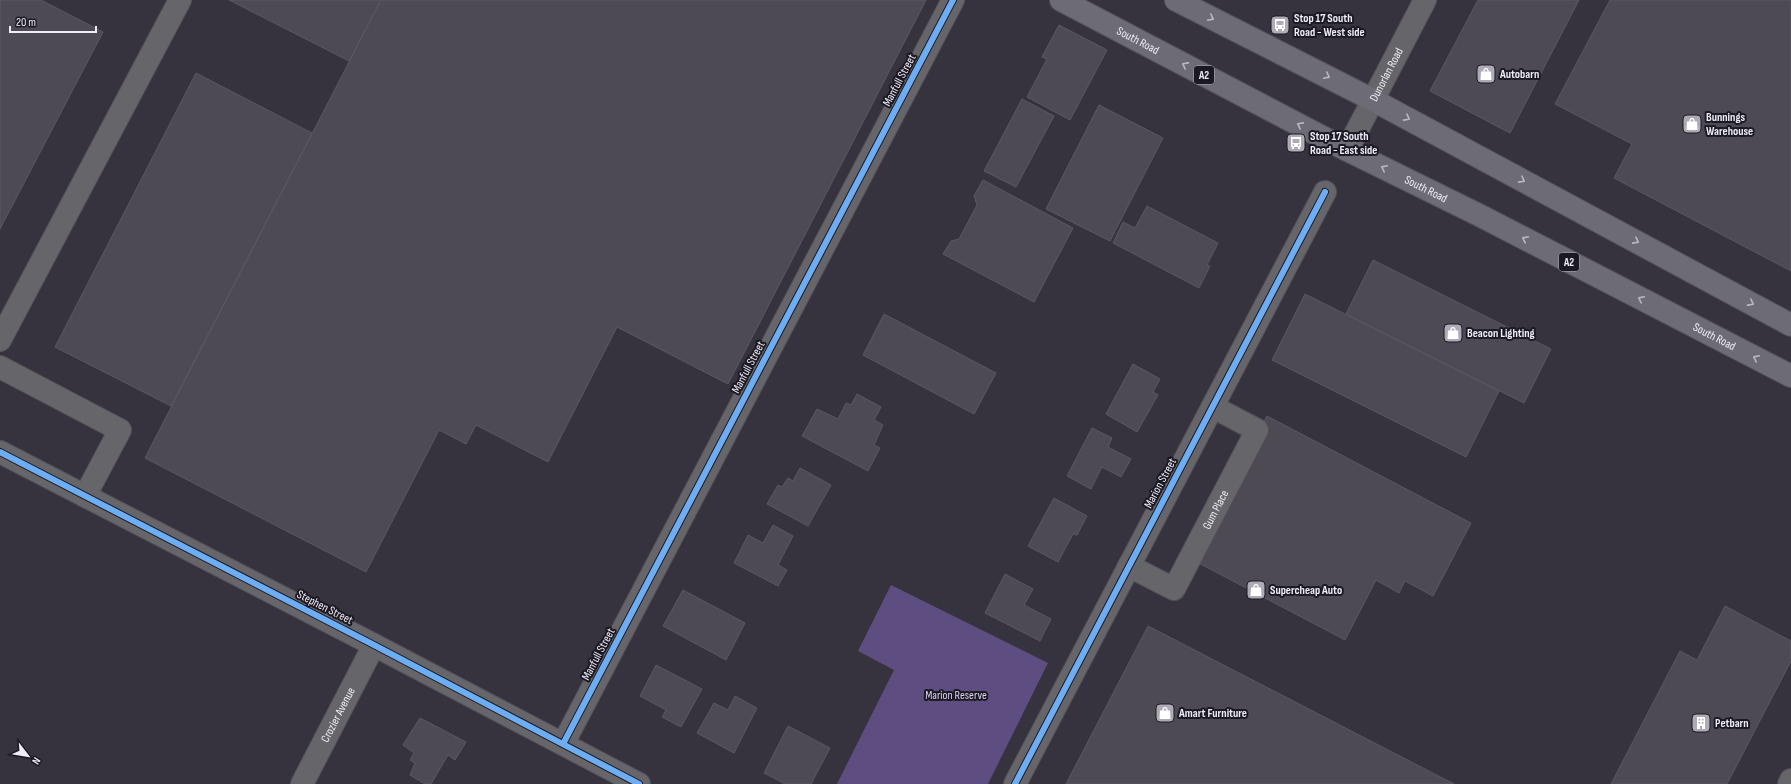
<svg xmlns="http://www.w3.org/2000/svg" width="1791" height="784" font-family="'Sofia Sans Condensed',sans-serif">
<rect width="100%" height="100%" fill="#36333e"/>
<polygon fill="#5d4d80" points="891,585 1048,663 988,784 837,784 894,670 858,651"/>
<g fill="#4d4a53" stroke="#5a5861">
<polygon points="0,0 41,0 103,32 0,229"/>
<polygon points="229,0 381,0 349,61"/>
<polygon points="381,0 926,0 728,384 617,327 548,462 476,425 466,444 439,430 366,572 145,458"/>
<polygon points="1478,0 1579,0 1510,133 1430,91"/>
<polygon points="1610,0 1791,0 1791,271 1614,178 1632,144 1555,104"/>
<polygon points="1059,25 1107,50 1070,120 1027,97 1047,59 1042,57"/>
<polygon points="196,73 312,133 171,406 55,347"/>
<polygon points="1022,99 1054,116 1016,187 984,171"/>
<polygon points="1099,105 1163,138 1110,241 1046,209"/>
<polygon points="983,180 1073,228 1034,302 943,254 951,241 959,239 977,205 974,196"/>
<polygon points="1147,206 1218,243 1207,265 1210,266 1199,288 1113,243 1123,222 1135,228"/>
<polygon points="1373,260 1551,349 1524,403 1346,314"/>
<polygon points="1305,294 1499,391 1466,457 1272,360"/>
<polygon points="884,314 996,373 974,414 863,355"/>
<polygon points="1133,364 1160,379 1153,392 1158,395 1137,432 1106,414"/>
<polygon points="857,394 881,407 874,420 883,425 874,445 880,448 868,471 802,436 817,409 838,419 846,403 851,405"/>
<polygon points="1267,416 1471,523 1433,596 1405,581 1399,593 1376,580 1345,640 1191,559"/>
<polygon points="1092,428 1112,438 1108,447 1131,459 1121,477 1102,467 1091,489 1067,476"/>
<polygon points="800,468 831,485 808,526 767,504 778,485 782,487 788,478 793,481"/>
<polygon points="1054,498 1087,516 1077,535 1073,534 1058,562 1028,546"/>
<polygon points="773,525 793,536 778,565 787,570 778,586 734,563 748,535 763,543"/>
<polygon points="1005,574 1033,589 1024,605 1051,619 1040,641 985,613"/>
<polygon points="683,590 745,623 726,660 663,626"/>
<polygon points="1725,606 1791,641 1791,661 1727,784 1611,784 1680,651 1697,660"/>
<polygon points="1148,626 1454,784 1066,784"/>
<polygon points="656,665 702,689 681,727 662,717 666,710 640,696"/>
<polygon points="735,696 757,708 734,753 697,733 714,703 728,710"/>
<polygon points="420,718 466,742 455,760 448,755 431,784 425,784 410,775 415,763 410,760 414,753 403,745"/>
<polygon points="788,726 830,748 811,784 785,784 764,773"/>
</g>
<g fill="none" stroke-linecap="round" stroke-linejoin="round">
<defs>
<g id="minor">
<path id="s1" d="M1347 150 1425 0"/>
<polyline points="0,340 180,0"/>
<polyline points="0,367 120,430 85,496"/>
<polyline points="0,452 374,645 639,784"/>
<path id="s2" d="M1129 566 1174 589 1257 430 1213 407"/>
<polyline points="563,744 953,0"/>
<path id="s3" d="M302 784 374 645"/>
<polyline points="1015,784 1325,192"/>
<polyline points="1789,784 1791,780"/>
</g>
<g id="highway">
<path id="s4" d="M1061 0 1347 150 1479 215 1791 376"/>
<polyline points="1176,0 1373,100 1791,325"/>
</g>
</defs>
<use href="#minor" stroke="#54515b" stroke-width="24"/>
<use href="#highway" stroke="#54515b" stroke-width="24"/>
<use href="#minor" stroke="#66656a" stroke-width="22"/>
<use href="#highway" stroke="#6d6b73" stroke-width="22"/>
<defs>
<g id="cycleway">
<polyline points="0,452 374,645 639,784"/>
<polyline points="563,744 953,0"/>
<polyline points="1015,784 1325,192"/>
</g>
</defs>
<use href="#cycleway" stroke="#1b1921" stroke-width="8"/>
<use href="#cycleway" stroke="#6dadf4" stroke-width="6"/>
</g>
<defs><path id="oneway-chevron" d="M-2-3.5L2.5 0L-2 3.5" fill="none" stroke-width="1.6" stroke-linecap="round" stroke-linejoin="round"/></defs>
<g stroke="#bbb8c3">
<use href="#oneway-chevron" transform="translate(1211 18) rotate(27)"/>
<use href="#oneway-chevron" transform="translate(1185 65) rotate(-152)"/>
<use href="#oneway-chevron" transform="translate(1327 76) rotate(27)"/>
<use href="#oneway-chevron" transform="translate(1407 118) rotate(28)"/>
<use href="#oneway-chevron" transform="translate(1300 125) rotate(-152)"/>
<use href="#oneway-chevron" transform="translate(1384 168) rotate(-154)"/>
<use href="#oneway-chevron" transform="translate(1522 180) rotate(28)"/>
<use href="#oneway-chevron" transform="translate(1525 239) rotate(-153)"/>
<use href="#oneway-chevron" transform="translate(1636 241) rotate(28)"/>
<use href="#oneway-chevron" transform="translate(1641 299) rotate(-153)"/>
<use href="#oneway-chevron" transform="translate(1751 303) rotate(28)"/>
<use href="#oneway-chevron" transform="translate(1756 358) rotate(-153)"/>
</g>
<defs>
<symbol id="bus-square" viewBox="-11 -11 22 22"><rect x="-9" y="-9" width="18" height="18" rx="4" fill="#aeabb7" stroke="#1b1921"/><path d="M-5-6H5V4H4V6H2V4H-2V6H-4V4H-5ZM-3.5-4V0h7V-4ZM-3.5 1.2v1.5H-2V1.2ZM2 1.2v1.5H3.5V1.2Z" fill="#fff"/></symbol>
<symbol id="shop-square" viewBox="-11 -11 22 22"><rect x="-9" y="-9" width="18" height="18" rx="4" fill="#aeabb7" stroke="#1b1921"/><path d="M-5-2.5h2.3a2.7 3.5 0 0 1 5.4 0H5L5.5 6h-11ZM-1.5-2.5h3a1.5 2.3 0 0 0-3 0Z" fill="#fff"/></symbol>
<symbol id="building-square" viewBox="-11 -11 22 22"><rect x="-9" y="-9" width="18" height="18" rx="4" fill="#aeabb7" stroke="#1b1921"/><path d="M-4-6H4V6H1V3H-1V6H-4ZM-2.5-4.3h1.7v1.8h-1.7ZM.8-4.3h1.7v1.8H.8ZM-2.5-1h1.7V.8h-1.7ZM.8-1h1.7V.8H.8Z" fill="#fff"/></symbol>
</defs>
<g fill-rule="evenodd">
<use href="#bus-square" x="1269" y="14" width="22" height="22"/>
<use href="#shop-square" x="1475" y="63" width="22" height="22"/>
<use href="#shop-square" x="1681" y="113" width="22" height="22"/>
<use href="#bus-square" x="1285" y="132" width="22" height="22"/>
<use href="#shop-square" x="1442" y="322" width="22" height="22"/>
<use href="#shop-square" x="1245" y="579" width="22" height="22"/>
<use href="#shop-square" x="1154" y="702" width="22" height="22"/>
<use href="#building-square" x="1690" y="712" width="22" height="22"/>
</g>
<g text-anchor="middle" stroke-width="4" stroke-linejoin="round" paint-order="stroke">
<g fill="#1b1921" stroke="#afadb8" stroke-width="1">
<rect x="1194" y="66" width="20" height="18" rx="3"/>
<rect x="1559" y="253" width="20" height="18" rx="3"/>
</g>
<g font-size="11" font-weight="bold" fill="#efecf8">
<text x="1204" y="79">A2</text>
<text x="1569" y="266">A2</text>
</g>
<g font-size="12" font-weight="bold" fill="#efecf8" stroke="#1b1921" text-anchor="start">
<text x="1294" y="22">Stop 17 South<tspan x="1294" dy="14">Road - West side</tspan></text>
<text x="1500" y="78">Autobarn</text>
<text x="1706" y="121">Bunnings<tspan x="1706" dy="14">Warehouse</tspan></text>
<text x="1310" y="140">Stop 17 South<tspan x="1310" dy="14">Road - East side</tspan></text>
<text x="1467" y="337">Beacon Lighting</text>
<text x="1270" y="594">Supercheap Auto</text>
<text x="1179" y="717">Amart Furniture</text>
<text x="1715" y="727">Petbarn</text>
</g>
<g font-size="12" fill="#efecf8" stroke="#1b1921">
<text dy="4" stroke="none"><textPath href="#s4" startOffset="87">South Road</textPath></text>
<text dy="4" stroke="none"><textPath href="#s1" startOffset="85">Dunorlan Road</textPath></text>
<text transform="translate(899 80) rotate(-62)" y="4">Manfull Street</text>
<text dy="4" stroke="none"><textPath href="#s4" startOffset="411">South Road</textPath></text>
<text dy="4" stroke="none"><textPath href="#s4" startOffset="735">South Road</textPath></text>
<text transform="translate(748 367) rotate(-62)" y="4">Manfull Street</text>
<text transform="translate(1160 483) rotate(-62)" y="4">Marion Street</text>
<text dy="4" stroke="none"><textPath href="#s2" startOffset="140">Gum Place</textPath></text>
<text transform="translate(325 607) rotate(27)" y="4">Stephen Street</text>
<text transform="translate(598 654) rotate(-62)" y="4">Manfull Street</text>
<text dy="4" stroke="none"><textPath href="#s3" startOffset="78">Crozier Avenue</textPath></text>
</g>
<g font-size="12" fill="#dcd2f7" stroke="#1b1921">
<text x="956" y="699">Marion Reserve</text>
</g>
</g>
<g transform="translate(28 756) rotate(121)" stroke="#1b1921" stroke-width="3" paint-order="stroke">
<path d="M0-3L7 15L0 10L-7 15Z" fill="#efecf8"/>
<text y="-6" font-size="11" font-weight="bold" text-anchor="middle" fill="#efecf8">N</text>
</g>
<path d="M10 26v6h86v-6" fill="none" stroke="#efecf8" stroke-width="2"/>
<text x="16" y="26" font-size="12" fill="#efecf8" stroke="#1b1921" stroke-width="3" paint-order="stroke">20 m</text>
</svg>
